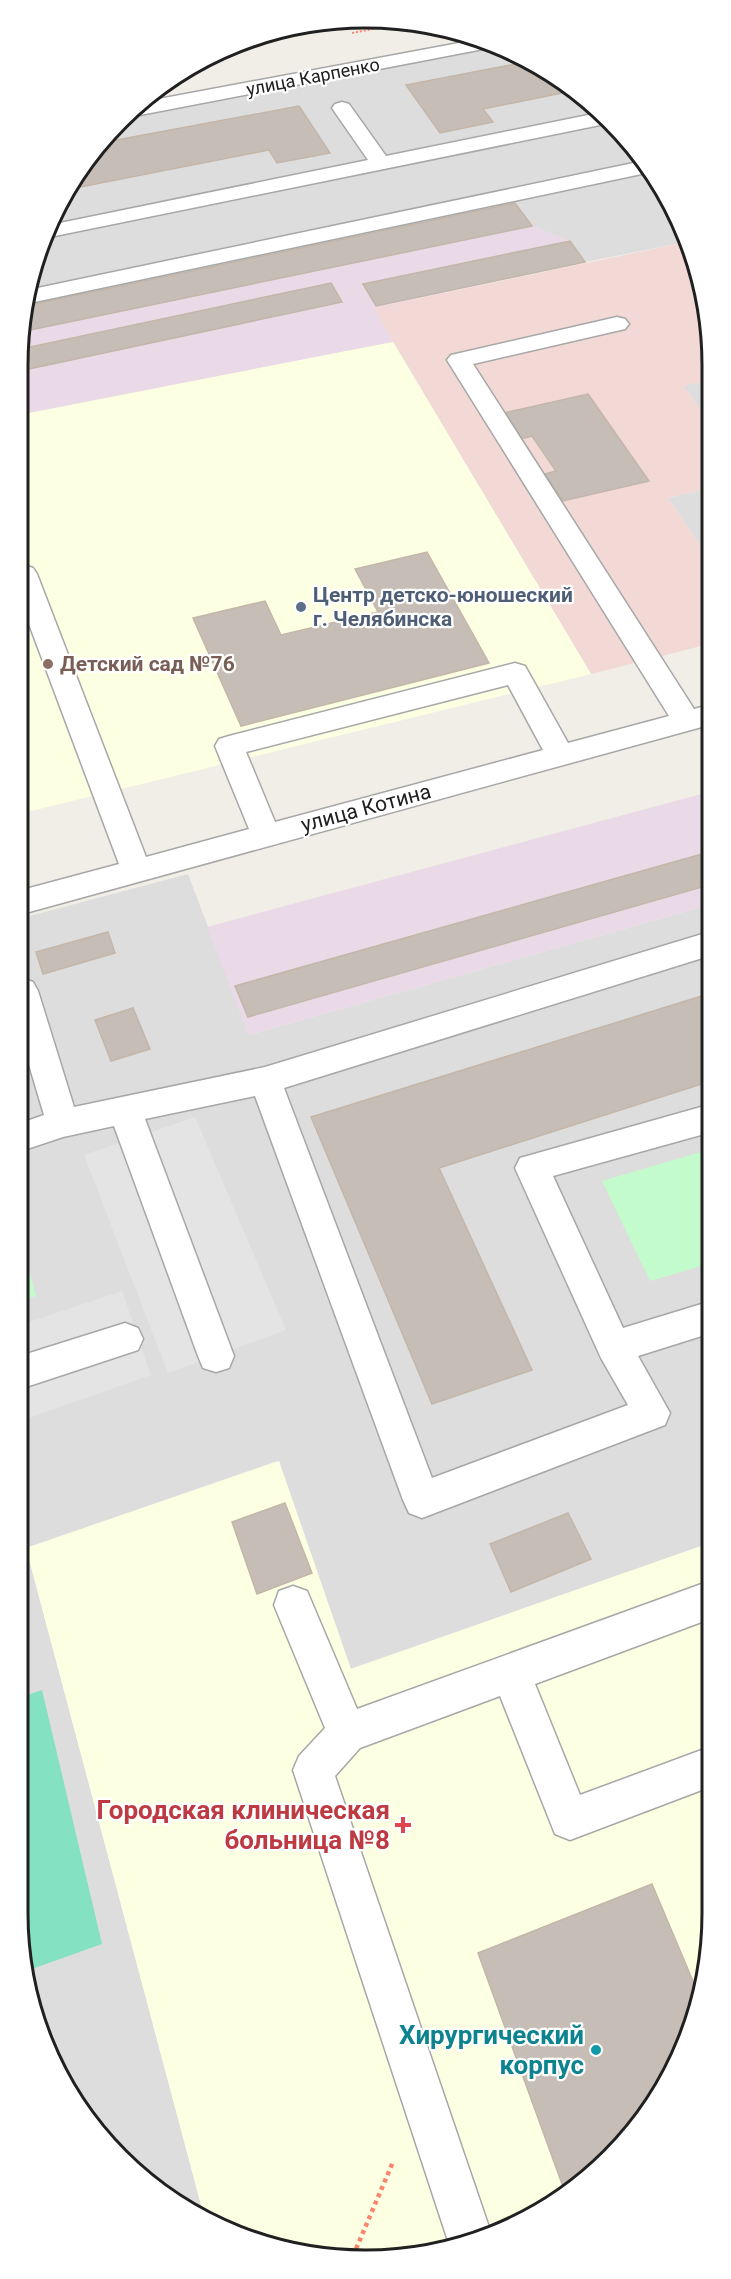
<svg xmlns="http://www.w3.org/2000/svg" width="731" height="2279" font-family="Roboto,sans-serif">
<rect width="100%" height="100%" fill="#f1eee7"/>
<g fill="#dedddd">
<polygon points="493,47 539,64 627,136 677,212 686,242 585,262 570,241 532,226 515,203 25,306 25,297 77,172 134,115"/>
<polygon points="710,380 710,422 683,386"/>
<polygon points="710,488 709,559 668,498"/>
<polygon points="188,874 249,1035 709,905 707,1544 350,1669 277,1461 26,1548 205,2220 104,2143 44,2046 18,1913 22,918"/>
</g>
<polygon fill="#f2d9d6" points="686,242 710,320 710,380 684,386 710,422 710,488 668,498 709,559 709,644 591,674 373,308"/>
<g fill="#ead9e6">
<polygon points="515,203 532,225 570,241 585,262 374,308 393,342 24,414 25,306"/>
<polygon points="709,792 709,905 249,1035 207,927"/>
</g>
<g fill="#fdffe2">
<polygon points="393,342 591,674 23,813 24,414"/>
<polygon points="279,1461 351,1669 707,1544 706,1982 655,2106 559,2202 455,2249 320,2258 212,2225 205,2220 26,1548"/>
</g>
<g fill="#c4fbcc">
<polygon points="708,1150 708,1264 650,1281 602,1181"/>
<polygon points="21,1241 36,1296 21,1300"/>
</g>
<polygon fill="#84e1c2" points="42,1690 102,1944 29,1970 18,1913 19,1698"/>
<g fill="#e4e4e4">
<polygon points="195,1117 286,1330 168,1373 84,1155"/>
<polygon points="122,1291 151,1375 20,1421 20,1325"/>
</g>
<g fill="#c6beb6" stroke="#c3b6a9" stroke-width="1.5">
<polygon points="531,61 539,64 572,91 483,109 493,122 440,133 406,85"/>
<polygon points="299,106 330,153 277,163 269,150 70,189 77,172 106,142"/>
<polygon points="515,203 532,226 25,331 25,306"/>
<polygon points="570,241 585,262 376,306 363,284"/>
<polygon points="331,283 342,302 24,370 25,348"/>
<polygon points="588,394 649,481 563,501 545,474 556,471 532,436 521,439 504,413"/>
<polygon points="427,552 489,663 241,726 193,618 265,601 281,635 378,612 355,569"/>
<polygon points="709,852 709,885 248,1017 235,986"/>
<polygon points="108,932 115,953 43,974 36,952"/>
<polygon points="705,995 708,1000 708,1082 439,1168 532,1370 432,1404 311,1117"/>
<polygon points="133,1008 150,1049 111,1061 95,1020"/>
<polygon points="285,1503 312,1573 257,1594 232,1522"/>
<polygon points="568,1513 591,1559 511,1592 490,1544"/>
<polygon points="652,1884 698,1993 702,1991 655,2106 566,2195 478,1953"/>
</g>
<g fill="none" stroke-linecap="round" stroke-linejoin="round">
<defs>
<g id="minor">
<path d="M298 25H327L324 29C311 32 294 36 282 31Z"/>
<polygon points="475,40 494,47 140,115 135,114 148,101"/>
<polygon points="342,102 349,104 386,156 598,113 610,123 50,237 55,224 368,160 332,108 335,104"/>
<polygon points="643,161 651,172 25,304 28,290"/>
<path d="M617 317 625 319 629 324 625 329 473 364 694 709 709 705V725L22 914V890L119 864 23 608 24 565 33 568 37 574 146 857 249 829 215 746 219 739 229 736 515 663 525 666 568 743 669 716 447 360 451 355ZM508 685 543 750 275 822 246 752Z"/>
<polygon points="709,932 709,956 284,1088 432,1478 628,1405 601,1358 515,1168 520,1158 708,1105 708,1133 553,1176 623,1328 708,1302 708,1334 638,1356 670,1413 665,1425 422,1518 409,1513 403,1500 255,1096 145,1119 234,1356 229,1368 216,1372 203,1368 198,1356 114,1126 63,1137 21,1151 21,1123 44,1115 22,1041 22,978 33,982 38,991 74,1107 265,1067"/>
<polygon points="125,1323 138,1328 143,1339 138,1350 20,1389 20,1356"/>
<polygon points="707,1582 707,1620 535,1684 580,1795 707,1748 707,1788 570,1840 555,1834 500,1696 360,1748 335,1776 491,2233 451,2250 293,1770 299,1756 325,1728 274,1605 279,1591 293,1586 307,1591 357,1709"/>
</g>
</defs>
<use href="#minor" stroke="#a7a7a7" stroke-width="3"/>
<polyline stroke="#fc836c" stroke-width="2" stroke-dasharray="2 2" stroke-linecap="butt" points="352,33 393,25"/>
<polyline stroke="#fc836c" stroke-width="4.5" stroke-dasharray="4 4" stroke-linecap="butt" points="353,2256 393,2162"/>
<use href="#minor" fill="#fff" fill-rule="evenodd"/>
</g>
<circle fill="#5c6f8a" stroke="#fff" stroke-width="2" cx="301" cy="607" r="6"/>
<circle fill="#8d6e63" stroke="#fff" stroke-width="2" cx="48" cy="664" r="6"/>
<path fill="#e0444e" stroke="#fff" stroke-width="2" d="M400 1816h6v6h6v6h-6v6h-6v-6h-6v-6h6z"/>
<circle fill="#0f9aa8" stroke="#fff" stroke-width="2" cx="596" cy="2050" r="6"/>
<g text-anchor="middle" stroke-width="4.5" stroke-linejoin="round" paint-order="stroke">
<g font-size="18" fill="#202020" stroke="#fff">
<text transform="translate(313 77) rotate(-11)" y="6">улица Карпенко</text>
</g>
<g font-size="21" font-weight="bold" fill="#4e5e75" stroke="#fff" text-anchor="start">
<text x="313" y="602">Центр детско-юношеский<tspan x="313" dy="24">г. Челябинска</tspan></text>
</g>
<g font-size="21" font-weight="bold" fill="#785e54" stroke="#fff" text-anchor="start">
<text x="60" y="671">Детский сад №76</text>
</g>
<g font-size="21" fill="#202020" stroke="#fff">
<text transform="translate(366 808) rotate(-15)" y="7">улица Котина</text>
</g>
<g font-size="26" font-weight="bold" fill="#be3a42" stroke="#fff" text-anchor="end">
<text x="390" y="1819">Городская клиническая<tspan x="390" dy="30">больница №8</tspan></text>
</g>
<g font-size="26" font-weight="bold" fill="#0d838f" stroke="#fff" text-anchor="end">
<text x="584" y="2044">Хирургический<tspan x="584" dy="30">корпус</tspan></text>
</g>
</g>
<path d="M0 0H731V2279H0ZM365 28H365A337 337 0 0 1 702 365V1913A337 337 0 0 1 365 2250H365A337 337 0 0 1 28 1913V365A337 337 0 0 1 365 28Z" fill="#fff" fill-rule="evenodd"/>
<path fill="none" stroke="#202020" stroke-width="3" d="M365 28H365A337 337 0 0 1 702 365V1913A337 337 0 0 1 365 2250H365A337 337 0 0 1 28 1913V365A337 337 0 0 1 365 28Z"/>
</svg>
